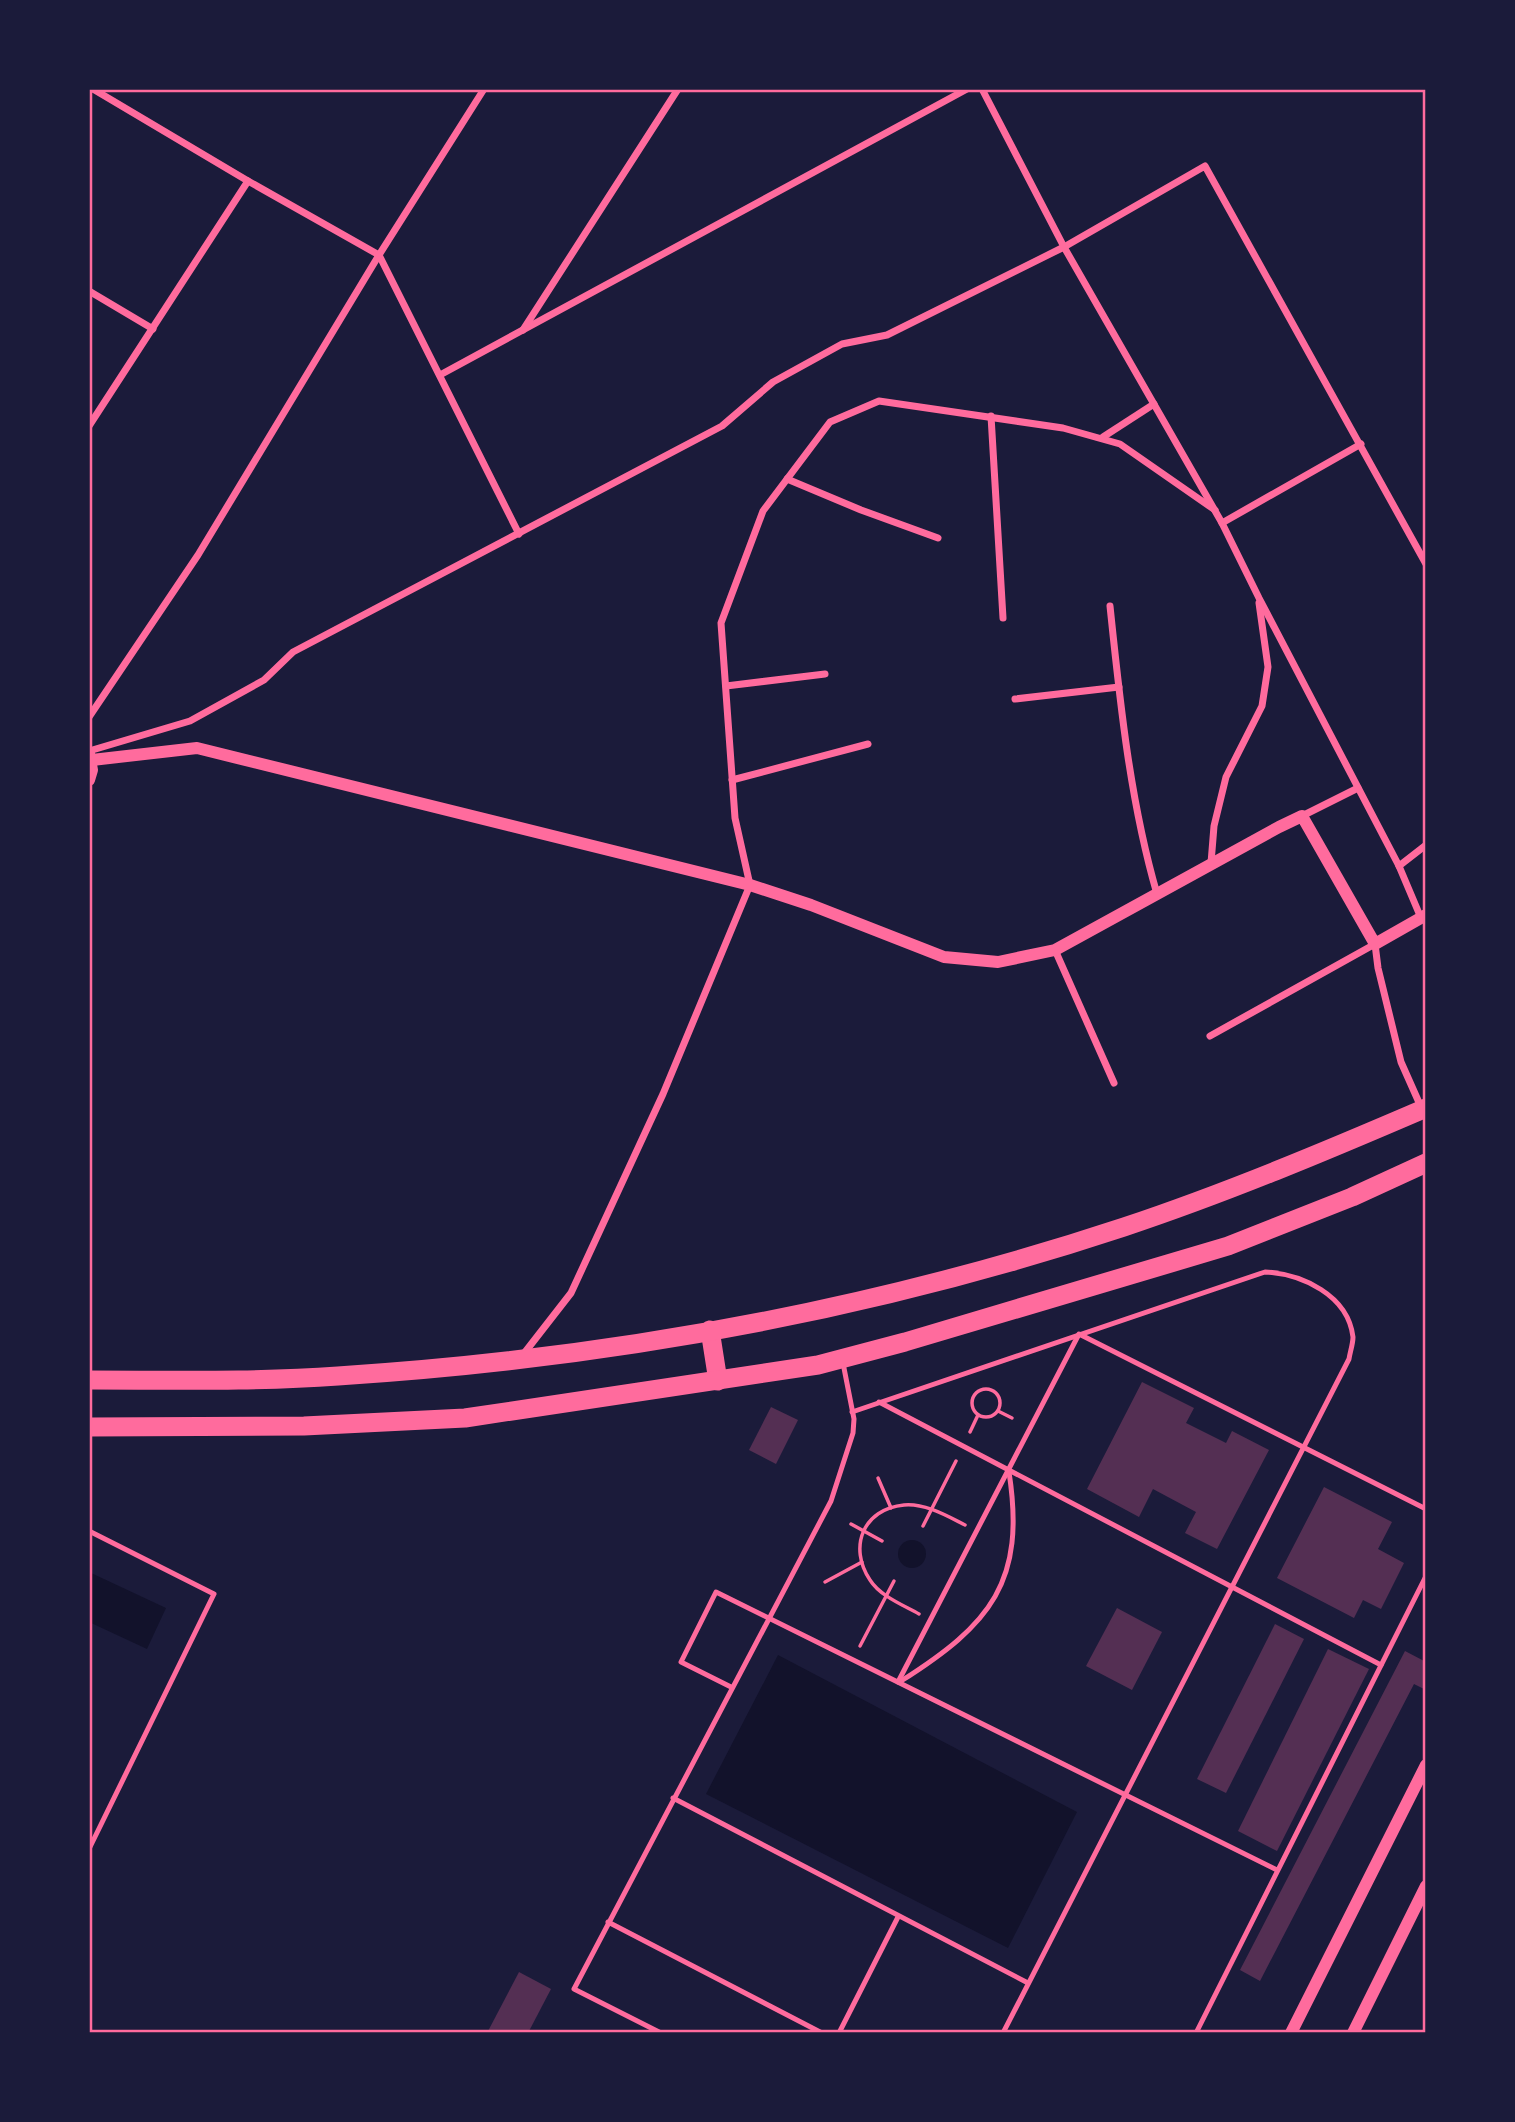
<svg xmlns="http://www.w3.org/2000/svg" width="1515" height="2122" font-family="'Space Grotesk',sans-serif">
<rect width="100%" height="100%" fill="#1b1b3a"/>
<g fill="#12122b">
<circle cx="912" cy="1554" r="14"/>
<polygon points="89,1572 166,1608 147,1649 89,1622"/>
<polygon points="778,1655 1077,1812 1008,1948 706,1794"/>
</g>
<g fill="#542f53">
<polygon points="1142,1382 1194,1408 1186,1423 1226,1443 1232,1431 1269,1450 1217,1549 1185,1533 1196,1512 1153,1489 1139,1517 1087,1489"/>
<polygon points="771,1407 798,1420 776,1464 749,1450"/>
<polygon points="1324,1487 1392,1522 1378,1549 1404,1563 1381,1609 1363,1600 1354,1618 1277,1578"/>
<polygon points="1117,1608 1162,1632 1132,1690 1086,1666"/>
<polygon points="1275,1624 1304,1639 1226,1793 1197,1779"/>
<polygon points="1328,1649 1369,1669 1277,1851 1238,1831"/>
<polygon points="1405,1651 1426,1662 1426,1690 1414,1684 1260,1981 1240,1970"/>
<polygon points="519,1972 551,1989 528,2033 487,2033"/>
</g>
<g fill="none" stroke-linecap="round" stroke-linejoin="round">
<g stroke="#ff6b9d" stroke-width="3.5">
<circle cx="986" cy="1403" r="14"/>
<polyline points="998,1411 1012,1418"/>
<polyline points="970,1432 978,1415"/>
<polyline points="878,1478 891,1508"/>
<polyline points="851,1524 882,1541"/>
<polyline points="923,1526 956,1461"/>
<polyline points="825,1582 862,1562"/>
<path d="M919 1614C903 1605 880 1596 870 1580 848 1547 863 1509 904 1505 925 1503 947 1516 965 1525"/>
<polyline points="860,1646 894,1581"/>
</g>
<g stroke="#ff6b9d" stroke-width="5">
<polyline points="879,1402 1381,1665"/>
<path d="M852 1412 1265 1272C1302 1274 1348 1295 1353 1337 1353 1344 1350 1352 1349 1359L1003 2033"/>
<polyline points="89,1531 214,1594 89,1849"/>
<path d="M901 1681C991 1624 1026 1582 1009 1472"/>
<polyline points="898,1682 1079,1334 1426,1509"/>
<polyline points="731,1687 681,1662 716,1592 1277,1870"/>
<polyline points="673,1798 1028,1983"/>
<polyline points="608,1922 822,2033"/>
<polyline points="661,2033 574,1989 831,1501 853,1433 854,1419 843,1363"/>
<polyline points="839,2033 898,1917"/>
<polyline points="1196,2033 1426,1576"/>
</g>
<g stroke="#ff6b9d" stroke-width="7">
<polyline points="93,89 248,181"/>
<polyline points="982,89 1064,247 1222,523 1259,598 1399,866 1421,918"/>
<polyline points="89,291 153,329"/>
<polyline points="523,330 678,89"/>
<polyline points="440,375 967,89"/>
<polyline points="991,416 1003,618"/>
<polyline points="89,426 248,181 379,255 519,534"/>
<polyline points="1103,437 1154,404"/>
<polyline points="787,479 861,510 938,538"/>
<polyline points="1222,523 1361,444"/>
<path d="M1110 606C1120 702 1130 801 1157 894"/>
<polyline points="726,686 825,674"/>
<polyline points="1015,699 1119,687"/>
<polyline points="89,717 198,555 379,255 484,89"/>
<polyline points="89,751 190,721 264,680 293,652 722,426 773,382 842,344 887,335 1064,247 1205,166 1426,564"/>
<polyline points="732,780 868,744"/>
<polyline points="1302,816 1358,788"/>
<polyline points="1211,863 1214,826 1226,777 1262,706 1268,667 1259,603"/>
<polyline points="1399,866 1426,845"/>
<polyline points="1055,950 1114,1083"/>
<polyline points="1210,1036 1375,944 1378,968 1401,1062 1421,1107"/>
<polyline points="522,1356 571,1293 663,1094 750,885 735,818 721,623 763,511 830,422 879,401 1063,428 1120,444 1215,510"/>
</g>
<g stroke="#ff6b9d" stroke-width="12">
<polyline points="89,753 92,770 89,780"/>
<polyline points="92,760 197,748 750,885 811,905 944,957 998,962 1055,950 1279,827 1302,816 1375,944 1426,915"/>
<polyline points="1291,2033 1426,1765"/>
<polyline points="1353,2033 1426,1886"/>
</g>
<g stroke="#ff6b9d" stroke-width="19">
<polyline points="710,1330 718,1381"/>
<path d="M89 1380C172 1380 255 1382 338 1376 604 1359 870 1311 1124 1227 1226 1193 1326 1151 1426 1108"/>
<polyline points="89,1427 304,1426 465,1418 818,1365 905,1342 1228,1246 1352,1197 1426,1163"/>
</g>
</g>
<rect width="1515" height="2122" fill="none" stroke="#1b1b3a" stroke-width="182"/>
<rect x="91" y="91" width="1333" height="1940" fill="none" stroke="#ff6b9d" stroke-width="2.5"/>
</svg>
